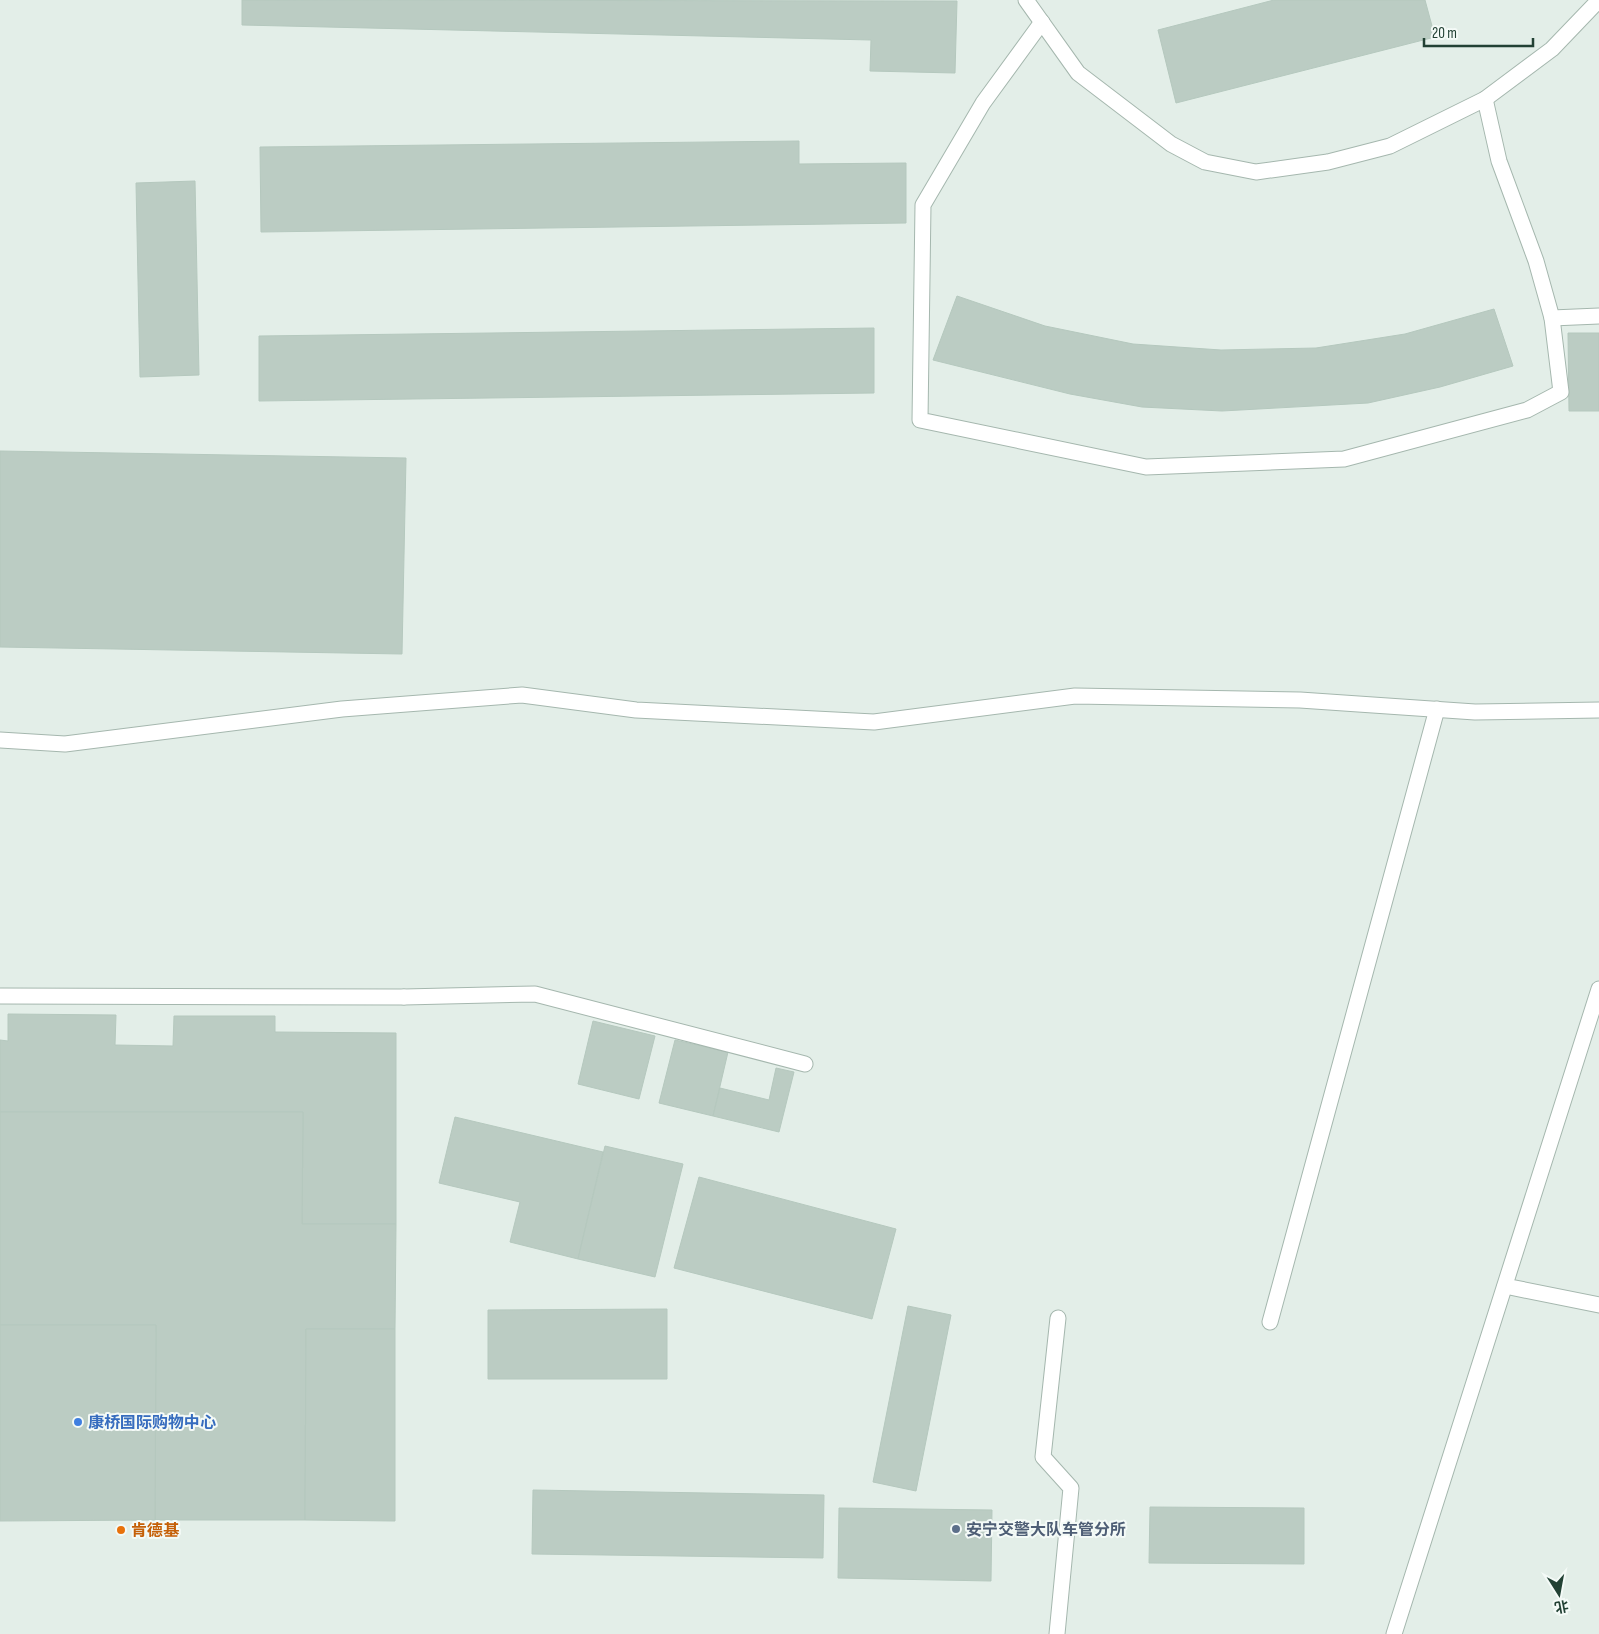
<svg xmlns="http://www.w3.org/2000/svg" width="1599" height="1634" font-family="'Sofia Sans Condensed','Noto Sans SC',sans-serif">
<rect width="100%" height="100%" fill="#e3eee8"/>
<g fill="#bbccc3" stroke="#b5c8be">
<polygon points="242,0 957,1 955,73 870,71 871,40 242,25"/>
<polygon points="1274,0 1425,0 1435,37 1176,103 1158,30"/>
<polygon points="799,141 799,164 906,163 906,223 261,232 260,147"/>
<polygon points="195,181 199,375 140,377 136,183"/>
<polygon points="957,296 1045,326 1133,344 1221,350 1316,348 1405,334 1494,309 1513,366 1440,387 1368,403 1222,411 1142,407 1070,394 933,360"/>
<polygon points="874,328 874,393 259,401 259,336"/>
<polygon points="1568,333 1599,333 1599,411 1569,411"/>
<polygon points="0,451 406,458 402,654 0,647"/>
<polygon points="8,1014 116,1015 115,1045 173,1046 174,1016 275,1016 275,1032 396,1033 396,1224 302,1224 303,1112 0,1112 0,1040 8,1041"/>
<polygon points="593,1021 655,1036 639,1099 578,1084"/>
<polygon points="675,1040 728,1052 713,1116 659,1103"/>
<polygon points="776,1068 794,1072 779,1132 713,1116 720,1088 769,1100"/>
<polygon points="0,1112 303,1112 302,1224 396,1224 395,1329 306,1329 305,1520 155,1520 156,1325 0,1325"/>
<polygon points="455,1117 603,1152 578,1259 510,1242 520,1202 439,1183"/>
<polygon points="605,1146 683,1164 655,1277 578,1259"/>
<polygon points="699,1177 896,1229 872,1319 674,1268"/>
<polygon points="908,1306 951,1315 916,1491 873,1482"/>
<polygon points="667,1309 667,1379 488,1379 488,1310"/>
<polygon points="0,1325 156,1325 155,1520 0,1521"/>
<polygon points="306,1329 395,1329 395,1521 305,1520"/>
<polygon points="533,1490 824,1495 823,1558 532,1554"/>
<polygon points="1150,1507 1304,1508 1304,1564 1149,1563"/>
<polygon points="839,1508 992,1510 991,1581 838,1578"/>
</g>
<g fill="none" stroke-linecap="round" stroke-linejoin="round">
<defs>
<g id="lane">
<polyline points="0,740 65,744 342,709 522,695 636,710 874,722 1075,696 1300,700 1475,712 1599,710"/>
<polyline points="404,997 535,994 805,1064"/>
<polyline points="1505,1286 1599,1305"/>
<polyline points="1270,1322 1437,709"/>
<polyline points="1057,1634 1071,1488 1043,1457 1058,1318"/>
<polyline points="1394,1634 1599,989"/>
</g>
<g id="street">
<polyline points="1026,0 1078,73 1171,144 1205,162 1256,172 1328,162 1390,146 1485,99 1552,49 1599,0"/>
<polyline points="1042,22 983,103 923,205 920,420 1146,467 1344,459 1527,410 1561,392 1552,318"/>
<polyline points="1485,99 1499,161 1536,261 1552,318 1599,316"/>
<polyline points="0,996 404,997"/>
</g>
</defs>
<use href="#lane" stroke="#a5b7ae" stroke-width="17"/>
<use href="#street" stroke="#a5b7ae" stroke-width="17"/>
<use href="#lane" stroke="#fff" stroke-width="15"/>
<use href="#street" stroke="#fff" stroke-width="15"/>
</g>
<circle fill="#3f7fe0" stroke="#f4faf7" stroke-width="2" cx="78" cy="1422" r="5"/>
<circle fill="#5c6f8a" stroke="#f4faf7" stroke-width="2" cx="956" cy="1529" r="5"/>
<circle fill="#e8710a" stroke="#f4faf7" stroke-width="2" cx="121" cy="1530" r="5"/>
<g text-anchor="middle" stroke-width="4" stroke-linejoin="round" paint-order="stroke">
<g font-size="16" font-weight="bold" fill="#366cbe" stroke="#f4faf7" text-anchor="start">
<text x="88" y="1428">康桥国际购物中心</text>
</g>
<g font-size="16" font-weight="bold" fill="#4e5e75" stroke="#f4faf7" text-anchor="start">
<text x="966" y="1535">安宁交警大队车管分所</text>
</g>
<g font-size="16" font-weight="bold" fill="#c56008" stroke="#f4faf7" text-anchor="start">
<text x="131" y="1536">肯德基</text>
</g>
</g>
<g transform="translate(1559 1594) rotate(169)" stroke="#f4faf7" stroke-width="4" paint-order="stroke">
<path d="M0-4L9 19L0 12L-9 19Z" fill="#224134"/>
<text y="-8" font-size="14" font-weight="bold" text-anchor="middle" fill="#224134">北</text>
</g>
<path d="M1424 38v8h109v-8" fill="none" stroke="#224134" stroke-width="2.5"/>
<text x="1432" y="38" font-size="15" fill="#224134" stroke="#f4faf7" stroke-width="4" paint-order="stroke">20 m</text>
</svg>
